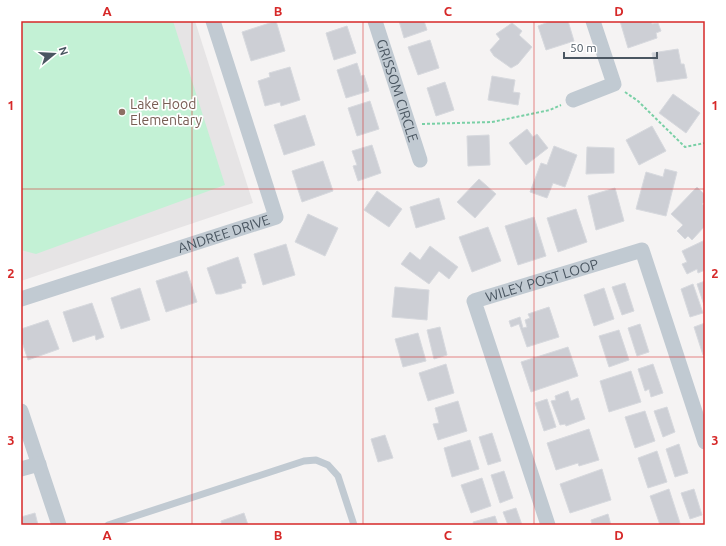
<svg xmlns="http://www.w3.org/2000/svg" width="726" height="546" font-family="Ubuntu,sans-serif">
<rect width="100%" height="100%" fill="#f5f3f3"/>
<polygon fill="#e6e4e5" points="21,21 195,21 253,203 21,281"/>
<polygon fill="#c3f1d5" points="21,21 173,21 225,185 36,254 21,250"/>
<g fill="#cdcfd5" stroke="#d7d9de">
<polygon points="276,21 285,51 251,61 242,32"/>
<polygon points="399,21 424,21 427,30 404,38"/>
<polygon points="551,21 568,21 574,41 546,50 538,26"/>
<polygon points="620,21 651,21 652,24 658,23 661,31 656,33 657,38 628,48"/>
<polygon points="512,23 522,31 519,35 532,47 518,64 511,68 494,56 490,50 500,39 496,34"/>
<polygon points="347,26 356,53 334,60 326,33"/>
<polygon points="430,40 439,68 418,75 408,47"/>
<polygon points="678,49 681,64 684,64 687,78 657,82 652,53"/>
<polygon points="357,63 361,76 364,75 369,91 346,98 337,70"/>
<polygon points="290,67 300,100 281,106 280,102 265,106 258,81 270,77 269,73"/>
<polygon points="492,76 515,80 513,92 520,93 518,105 488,100"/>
<polygon points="445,82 454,110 436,116 427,88"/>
<polygon points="673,94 700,113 686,133 659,113"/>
<polygon points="370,101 379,129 357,136 348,108"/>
<polygon points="305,115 315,145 284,155 274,125"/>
<polygon points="652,126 666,151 639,165 626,140"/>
<polygon points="527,129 533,137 537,134 548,148 526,165 509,143"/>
<polygon points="489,135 490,165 468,166 467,136"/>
<polygon points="372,145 381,173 358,181 353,166 357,165 352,151"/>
<polygon points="554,146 577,155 565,187 553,183 547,198 530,192 541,163 547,165"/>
<polygon points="587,147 614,148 614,173 586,174"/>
<polygon points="323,161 333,191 302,202 292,171"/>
<polygon points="665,169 677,172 666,216 636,209 646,172 663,177"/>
<polygon points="479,179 496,194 475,218 457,202"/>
<polygon points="697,187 705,195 705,201 702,204 705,206 705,226 692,240 688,236 685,239 677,231 683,225 671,214"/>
<polygon points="615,188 624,221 596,230 588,196"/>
<polygon points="377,191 402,209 389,227 364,210"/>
<polygon points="439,198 445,219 416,228 410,207"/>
<polygon points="576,209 587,242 558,252 547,218"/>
<polygon points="308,214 338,228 325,256 295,242"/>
<polygon points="534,217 546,256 518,265 505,226"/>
<polygon points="488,227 501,261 472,272 459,237"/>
<polygon points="705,240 705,270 698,273 697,269 687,274 682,264 687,262 682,251"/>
<polygon points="286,244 295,275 263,285 254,254"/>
<polygon points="430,246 458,267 449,279 439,271 429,284 401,264 410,252 420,260"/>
<polygon points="238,257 246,283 241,284 242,288 221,294 216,294 207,268"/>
<polygon points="187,271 197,302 166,312 156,281"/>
<polygon points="705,281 705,308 697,284"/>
<polygon points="625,283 634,311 622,315 612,287"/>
<polygon points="693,284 703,313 690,317 681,289"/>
<polygon points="395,287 429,290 427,320 392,317"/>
<polygon points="140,288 150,320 121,329 111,298"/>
<polygon points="604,288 614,319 594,326 584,295"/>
<polygon points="92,303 104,337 96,340 95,335 73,342 63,312"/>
<polygon points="549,307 559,337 527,347 519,324 511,327 509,321 520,317 523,328 527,327 525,320 530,318 528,314"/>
<polygon points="48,320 59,349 28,360 21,339 21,329"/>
<polygon points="705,323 705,354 703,355 694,327"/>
<polygon points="640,324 649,352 637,356 628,328"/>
<polygon points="440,327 447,355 434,359 427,330"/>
<polygon points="619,330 629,360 609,367 599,336"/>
<polygon points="418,333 426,361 403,367 395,339"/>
<polygon points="568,347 578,376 531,392 521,362"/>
<polygon points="446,364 454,393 428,401 419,373"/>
<polygon points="653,364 663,393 651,397 649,389 645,391 638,369"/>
<polygon points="631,371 641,402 609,412 600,381"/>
<polygon points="568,391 571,401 578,398 585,419 566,426 565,424 560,425 551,401 556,400 555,396"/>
<polygon points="547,399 556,427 544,431 535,403"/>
<polygon points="458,401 467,431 438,440 433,424 439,423 435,408"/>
<polygon points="667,407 675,432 663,437 654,411"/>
<polygon points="645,411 655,441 635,448 625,417"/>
<polygon points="589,429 599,460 579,466 578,463 556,470 547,443"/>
<polygon points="492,433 501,461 488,465 479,437"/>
<polygon points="385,435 393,458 378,462 371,439"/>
<polygon points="470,440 479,469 452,477 444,448"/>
<polygon points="679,444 688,473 675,477 666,449"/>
<polygon points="657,451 667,482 648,488 638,458"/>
<polygon points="602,469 611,500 570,513 560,484"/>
<polygon points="504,471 513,498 500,503 491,475"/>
<polygon points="482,478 491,506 471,513 461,485"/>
<polygon points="669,489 680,523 676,525 660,525 650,496"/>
<polygon points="694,489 702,515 690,519 681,493"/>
<polygon points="516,508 522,525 508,525 503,512"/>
<polygon points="35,513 38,525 21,525 21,517"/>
<polygon points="244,513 248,525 222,525 221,521"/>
<polygon points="608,514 611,525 592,525 591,520"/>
<polygon points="495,516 498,525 474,525 473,522"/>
</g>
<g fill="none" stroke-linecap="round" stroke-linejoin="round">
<g stroke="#7ad0a6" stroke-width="2" stroke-dasharray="3 2" stroke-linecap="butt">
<polyline points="625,92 638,101 685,147 705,143"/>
<polyline points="422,124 492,122 550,110 561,105"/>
</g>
<polyline stroke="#c1cad2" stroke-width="7" points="108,525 304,461 316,460 328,465 338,476 354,525"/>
<g stroke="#c1cad2" stroke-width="15">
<path id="s1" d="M375 21 420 160"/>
<polyline points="573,100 614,84 593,21"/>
<path id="s2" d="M21 299 276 217 213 21"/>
<polyline points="21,411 59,525"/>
<polyline points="21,469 39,464"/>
<path id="s3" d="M548 525 474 301 642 250 705 442"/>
</g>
</g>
<path fill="none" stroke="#d62828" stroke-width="1" stroke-opacity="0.55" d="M192 21V525M363 21V525M534 21V525M21 189H705M21 357H705"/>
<circle fill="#8d6e63" stroke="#fff" stroke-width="1.5" cx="122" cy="112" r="4"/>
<g text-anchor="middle" stroke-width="3.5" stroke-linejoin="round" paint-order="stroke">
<g font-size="14" fill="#4a5661" stroke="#fff">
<text dy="5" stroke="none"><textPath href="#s1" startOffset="73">GRISSOM CIRCLE</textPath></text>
<text dy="5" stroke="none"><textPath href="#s2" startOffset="213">ANDREE DRIVE</textPath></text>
<text dy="5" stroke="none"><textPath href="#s3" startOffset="307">WILEY POST LOOP</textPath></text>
</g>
<g font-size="14" fill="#785e54" stroke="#fff" text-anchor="start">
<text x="130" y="109">Lake Hood<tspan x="130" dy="16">Elementary</tspan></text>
</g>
</g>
<rect width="726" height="546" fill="none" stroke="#ffffff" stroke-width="44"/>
<g transform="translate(54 54) rotate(72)" stroke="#ffffff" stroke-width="3" paint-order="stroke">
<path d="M0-3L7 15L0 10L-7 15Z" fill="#4a5661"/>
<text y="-6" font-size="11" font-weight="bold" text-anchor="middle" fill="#4a5661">N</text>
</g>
<path d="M564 52v6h93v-6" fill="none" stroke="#4a5661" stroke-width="2"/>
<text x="570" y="52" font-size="12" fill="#4a5661" stroke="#ffffff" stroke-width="3" paint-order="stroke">50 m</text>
<rect x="22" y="22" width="682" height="502" fill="none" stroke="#d62828" stroke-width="1.5"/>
<g font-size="13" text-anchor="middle" font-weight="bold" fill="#d62828">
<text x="107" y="16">A</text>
<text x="278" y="16">B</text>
<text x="448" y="16">C</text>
<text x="619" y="16">D</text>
<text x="11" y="110">1</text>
<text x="715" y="110">1</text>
<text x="11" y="278">2</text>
<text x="715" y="278">2</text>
<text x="11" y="445">3</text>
<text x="715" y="445">3</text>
<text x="107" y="540">A</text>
<text x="278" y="540">B</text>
<text x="448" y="540">C</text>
<text x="619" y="540">D</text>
</g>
</svg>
